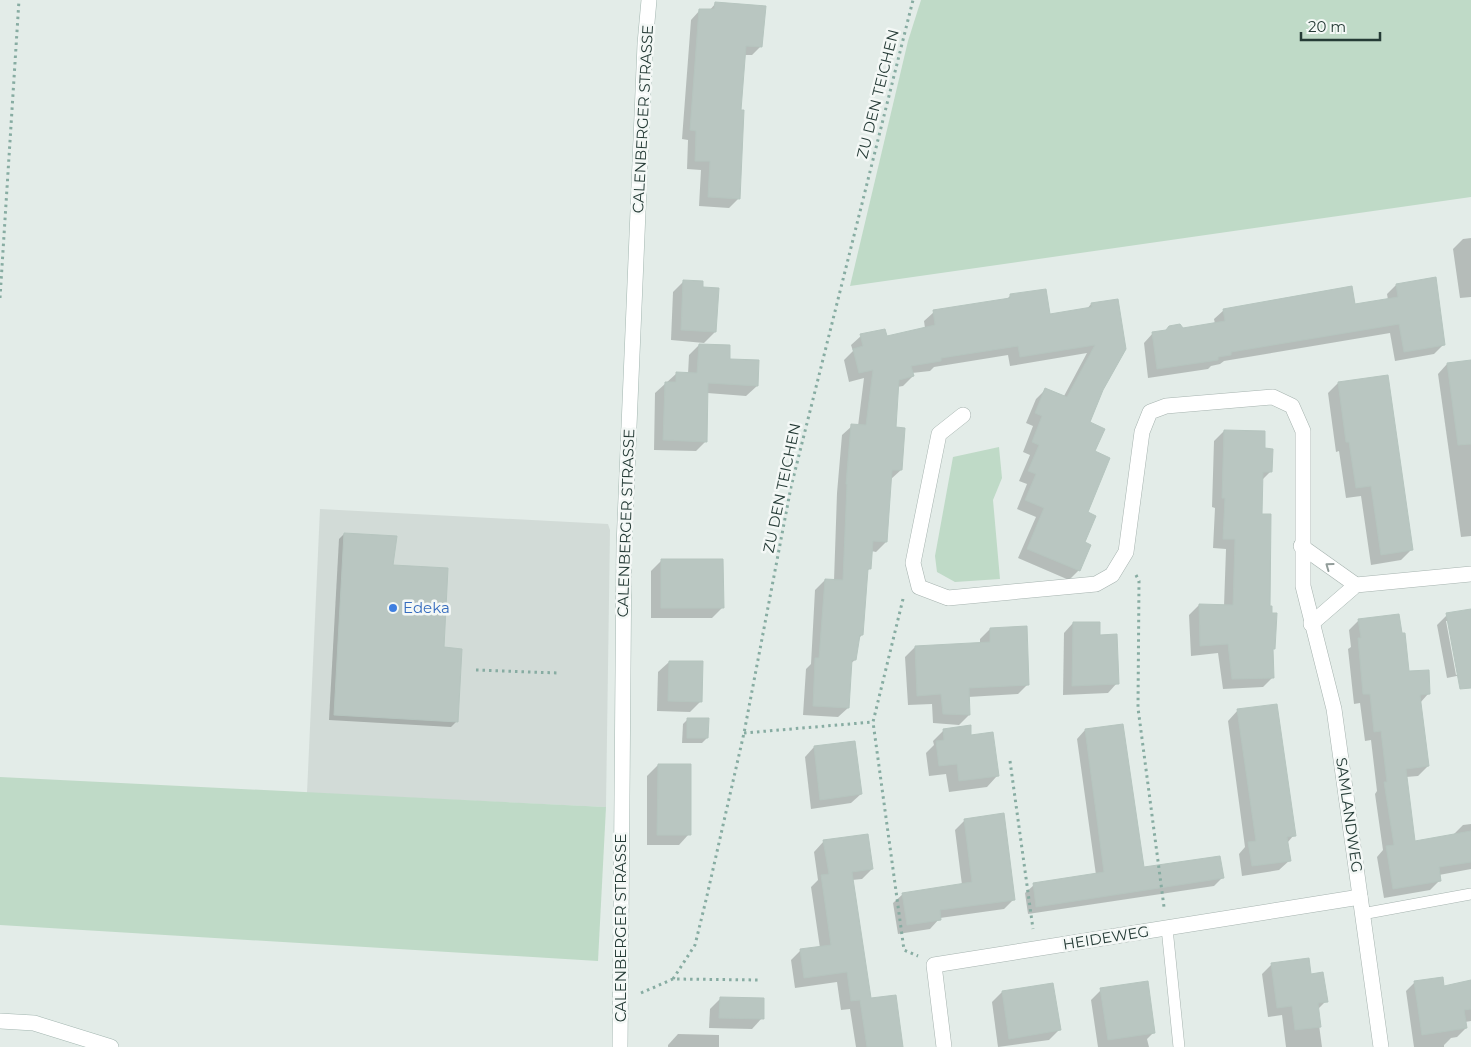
<svg xmlns="http://www.w3.org/2000/svg" width="1471" height="1047" font-family="Montserrat,sans-serif">
<rect width="100%" height="100%" fill="#e3ece8"/>
<polygon fill="#d2dbd7" points="320,509 608,524 610,530 606,807 307,793"/>
<g fill="#bfdac7">
<polygon points="921,0 1471,0 1471,197 850,286 908,41"/>
<polygon points="999,447 1002,478 993,500 1000,579 955,582 937,572 935,556 953,457"/>
<polygon points="0,777 606,807 598,961 0,925"/>
</g>
<g fill="#0003" fill-rule="evenodd">
<polygon points="715,4 761,46 752,55 744,55 739,111 738,199 729,208 699,206 701,170 687,169 688,140 682,139 691,20 700,10 709,11"/>
<polygon points="1471,238 1471,297 1460,298 1453,249 1463,239"/>
<polygon points="684,281 715,332 704,343 671,340 673,292"/>
<polygon points="1396,285 1444,344 1434,354 1395,361 1390,333 1224,361 1220,364 1211,366 1208,369 1148,378 1144,343 1153,333 1215,324 1214,319 1224,310 1354,305 1388,300 1387,294"/>
<polygon points="1010,296 1049,316 1086,310 1091,304 1117,300 1102,390 1088,423 1093,452 1079,570 1069,580 1018,558 1036,517 1017,509 1027,484 1019,481 1030,455 1023,452 1033,426 1026,423 1036,399 1046,389 1064,396 1087,353 1010,366 1008,355 934,367 930,371 912,373 913,376 903,386 897,387 894,428 901,470 891,479 886,542 876,552 871,551 870,568 866,572 862,635 858,639 855,660 850,664 848,708 838,717 803,715 806,669 811,664 815,590 825,580 834,581 837,493 842,435 852,426 858,426 864,378 849,382 844,360 853,351 851,345 861,336 886,337 925,328 924,321 934,312 1006,300"/>
<polygon points="699,345 757,386 746,396 707,393 706,441 696,451 654,450 655,393 677,373 688,374 689,355"/>
<polygon points="1471,361 1471,536 1461,537 1438,374 1447,364"/>
<polygon points="1338,383 1411,550 1401,560 1371,565 1361,496 1346,498 1339,451 1336,452 1328,393"/>
<polygon points="1224,431 1264,450 1271,471 1262,480 1261,515 1269,607 1274,648 1272,651 1273,677 1263,687 1223,689 1218,653 1191,656 1189,615 1199,605 1224,606 1226,549 1213,548 1215,508 1212,507 1214,441"/>
<polygon points="344,534 392,566 442,649 456,722 451,727 329,720 339,539"/>
<polygon points="662,560 723,607 712,618 651,618 651,571"/>
<path d="M1471 610V673L1447 678 1437 625 1447 615ZM1446 621H1449L1459 674 1456 675Z"/>
<polygon points="1359,620 1428,694 1420,703 1428,766 1418,776 1406,777 1414,842 1453,835 1463,825 1471,824 1471,869 1439,875 1440,880 1430,890 1384,898 1377,857 1383,850 1375,794 1377,791 1371,740 1365,741 1360,703 1354,704 1348,649 1351,647 1349,630"/>
<polygon points="1073,623 1099,636 1117,683 1108,693 1063,695 1064,633"/>
<polygon points="990,629 1028,684 1018,694 968,697 969,715 959,725 933,723 932,704 908,705 905,657 915,647 980,644 980,639"/>
<polygon points="669,662 701,701 690,712 657,711 658,672"/>
<polygon points="1238,710 1294,835 1287,843 1290,860 1279,870 1242,876 1239,854 1245,847 1228,721"/>
<polygon points="688,719 707,738 702,743 682,743 683,724"/>
<polygon points="944,730 970,737 997,776 987,787 949,792 946,774 929,776 926,753 934,745 933,741"/>
<polygon points="1085,730 1143,868 1222,878 1214,886 1028,914 1025,893 1034,885 1096,875 1077,739"/>
<polygon points="814,747 861,794 851,803 811,809 805,757"/>
<polygon points="658,765 689,834 679,845 647,845 647,776"/>
<polygon points="965,820 1014,899 1004,909 940,918 930,929 898,934 893,903 903,894 962,885 955,830"/>
<polygon points="824,841 872,869 862,879 852,880 870,1000 902,1047 856,1047 850,1009 841,1010 837,982 795,988 791,960 801,950 820,948 811,887 818,880 814,852"/>
<polygon points="1272,964 1310,975 1326,1001 1317,1010 1322,1047 1286,1047 1282,1015 1268,1017 1262,974"/>
<polygon points="1415,982 1443,987 1471,982 1471,1021 1465,1022 1466,1028 1457,1037 1451,1038 1444,1045 1444,1047 1414,1047 1406,991"/>
<polygon points="1101,990 1154,1032 1147,1039 1149,1047 1098,1047 1091,1000"/>
<polygon points="1002,992 1059,1030 1049,1040 998,1047 992,1002"/>
<polygon points="720,999 762,1018 752,1029 709,1028 710,1009"/>
<polygon points="678,1034 719,1035 719,1047 668,1047 668,1045"/>
</g>
<g fill="#b9c6c1" stroke="#b6c5bf">
<polygon points="715,2 766,6 762,47 746,46 741,110 744,110 740,199 708,197 710,161 695,161 696,131 690,130 699,9 714,9"/>
<polygon points="1436,277 1445,345 1404,352 1399,324 1231,352 1231,355 1218,357 1218,360 1157,369 1152,332 1166,330 1169,326 1180,324 1183,328 1225,321 1223,309 1352,286 1355,304 1398,297 1396,284"/>
<polygon points="683,280 703,281 703,287 719,288 716,332 681,330"/>
<polygon points="1046,289 1050,314 1092,307 1091,303 1118,299 1126,349 1103,390 1090,422 1105,429 1095,451 1110,458 1088,512 1096,516 1085,542 1091,545 1080,571 1027,549 1044,508 1025,500 1036,474 1028,471 1039,445 1032,442 1042,416 1035,413 1045,388 1067,397 1095,345 1020,357 1018,346 941,358 941,361 911,366 914,376 899,380 896,427 905,428 902,470 892,470 887,542 873,541 871,569 868,569 863,635 860,635 856,660 852,660 849,708 813,706 815,658 819,658 825,579 843,580 847,484 846,484 851,424 866,425 873,370 859,373 853,349 863,346 860,334 885,329 887,336 935,325 933,310 1010,298 1010,294"/>
<polygon points="699,344 730,345 730,359 759,360 758,386 708,383 707,442 663,440 665,382 676,382 676,372 697,373"/>
<polygon points="1471,360 1471,444 1458,445 1447,363"/>
<polygon points="1388,375 1413,550 1381,555 1371,486 1356,488 1349,442 1346,442 1338,382"/>
<polygon points="1224,430 1265,431 1265,448 1273,449 1272,472 1263,472 1262,514 1271,514 1270,606 1272,606 1272,613 1277,613 1275,649 1273,649 1274,678 1232,679 1228,644 1200,646 1199,604 1233,605 1235,539 1223,539 1225,498 1222,498"/>
<polygon points="344,533 397,536 393,565 448,568 444,647 462,649 458,722 334,715"/>
<polygon points="661,559 723,559 724,608 661,608"/>
<polygon points="1471,609 1471,688 1460,689 1446,613"/>
<polygon points="1399,614 1402,633 1405,633 1409,671 1429,670 1430,694 1420,695 1429,766 1406,769 1415,841 1471,831 1471,862 1439,867 1441,881 1393,889 1386,846 1394,845 1384,782 1387,782 1381,731 1374,732 1370,694 1363,694 1358,638 1361,638 1358,619"/>
<polygon points="1073,622 1100,622 1100,635 1117,634 1119,684 1072,686"/>
<polygon points="1027,626 1029,685 969,688 970,715 943,714 941,694 917,696 915,646 990,642 990,628"/>
<polygon points="669,661 703,661 702,702 668,701"/>
<polygon points="1277,704 1296,836 1287,837 1291,861 1252,866 1248,842 1256,841 1237,709"/>
<polygon points="687,718 709,718 708,738 687,738"/>
<polygon points="1123,724 1144,867 1220,856 1224,878 1036,907 1033,883 1104,872 1085,729"/>
<polygon points="971,725 971,735 993,732 999,776 959,781 957,764 939,766 936,741 944,740 943,729"/>
<polygon points="855,741 862,794 820,800 814,746"/>
<polygon points="658,764 691,764 691,835 657,835"/>
<polygon points="1004,813 1015,900 940,910 941,920 907,925 902,893 972,882 964,819"/>
<polygon points="868,834 873,869 852,872 871,998 896,995 903,1047 867,1047 860,1000 851,1001 847,972 804,978 800,949 831,945 821,875 829,874 823,840"/>
<polygon points="1309,958 1311,974 1323,972 1328,1002 1318,1003 1321,1027 1295,1030 1292,1006 1277,1008 1271,963"/>
<polygon points="1443,977 1444,986 1471,980 1471,1009 1464,1010 1467,1028 1422,1035 1414,981"/>
<polygon points="1148,981 1155,1033 1108,1040 1100,988"/>
<polygon points="1053,983 1061,1030 1009,1039 1002,991"/>
<polygon points="720,997 764,998 764,1019 719,1018"/>
</g>
<g fill="none" stroke-linecap="round" stroke-linejoin="round">
<defs>
<g id="lane">
<polyline points="1362,914 1471,894"/>
<polyline points="1167,928 1179,1047"/>
</g>
<g id="street">
<polyline points="963,415 939,434 913,563 919,587 948,598 1096,584 1112,575 1126,552 1142,432 1150,412 1166,406 1273,397 1292,406 1303,431 1303,586 1334,709 1381,1047"/>
<polyline points="1301,546 1356,585"/>
<polyline points="1311,624 1356,585 1471,574"/>
<polyline points="944,1047 934,965 1360,897"/>
</g>
<g id="secondary">
<polyline points="0,1021 34,1023 111,1047"/>
<polyline points="620,1047 624,546 645,44 649,0"/>
</g>
</defs>
<use href="#lane" stroke="#a6b3af" stroke-width="12"/>
<use href="#street" stroke="#a6b3af" stroke-width="16"/>
<use href="#secondary" stroke="#a3b6b0" stroke-width="16"/>
<g stroke="#87aca2" stroke-width="3" stroke-dasharray="2.5 4" stroke-linecap="butt">
<polyline points="0,298 19,0"/>
<polyline points="1136,575 1139,581 1138,708 1164,907"/>
<polyline points="903,599 873,722 904,950 918,956"/>
<polyline points="476,670 558,673"/>
<polyline points="744,733 873,722"/>
<polyline points="1010,761 1033,929"/>
<polyline points="673,979 695,945 706,900 744,733 791,487 913,0"/>
<polyline points="641,993 673,979 761,980"/>
</g>
<use href="#lane" stroke="#fff" stroke-width="11"/>
<use href="#street" stroke="#fff" stroke-width="15"/>
<use href="#secondary" stroke="#fff" stroke-width="15"/>
</g>
<defs><path id="oneway-chevron" d="M-2-3.5L2.5 0L-2 3.5" fill="none" stroke-width="1.6" stroke-linecap="round" stroke-linejoin="round" transform="scale(1.25)"/></defs>
<use stroke="#929d9a" href="#oneway-chevron" transform="translate(1329 566) rotate(-144)"/>
<circle fill="#3f7fe0" stroke="#f4f8f6" stroke-width="2" cx="393" cy="608" r="5"/>
<g text-anchor="middle" stroke-width="5" stroke-linejoin="round" paint-order="stroke">
<g font-size="15" fill="#253b36" stroke="#f4f8f6">
<text transform="translate(878 94) rotate(-76)" y="5">ZU DEN TEICHEN</text>
<text transform="translate(643 119) rotate(-87)" y="5">CALENBERGER STRASSE</text>
<text transform="translate(782 488) rotate(-78)" y="5">ZU DEN TEICHEN</text>
<text transform="translate(626 523) rotate(-88)" y="5">CALENBERGER STRASSE</text>
<text transform="translate(1349 815) rotate(82)" y="5">SAMLANDWEG</text>
<text transform="translate(621 928) rotate(-90)" y="5">CALENBERGER STRASSE</text>
<text transform="translate(1106 938) rotate(-9)" y="5">HEIDEWEG</text>
</g>
<g font-size="15" fill="#366cbe" stroke="#f4f8f6" text-anchor="start">
<text x="403" y="613">Edeka</text>
</g>
</g>
<path d="M1301 32v8h79v-8" fill="none" stroke="#253b36" stroke-width="2.5"/>
<text x="1308" y="32" font-size="15" fill="#253b36" stroke="#f4f8f6" stroke-width="4" paint-order="stroke">20 m</text>
</svg>
